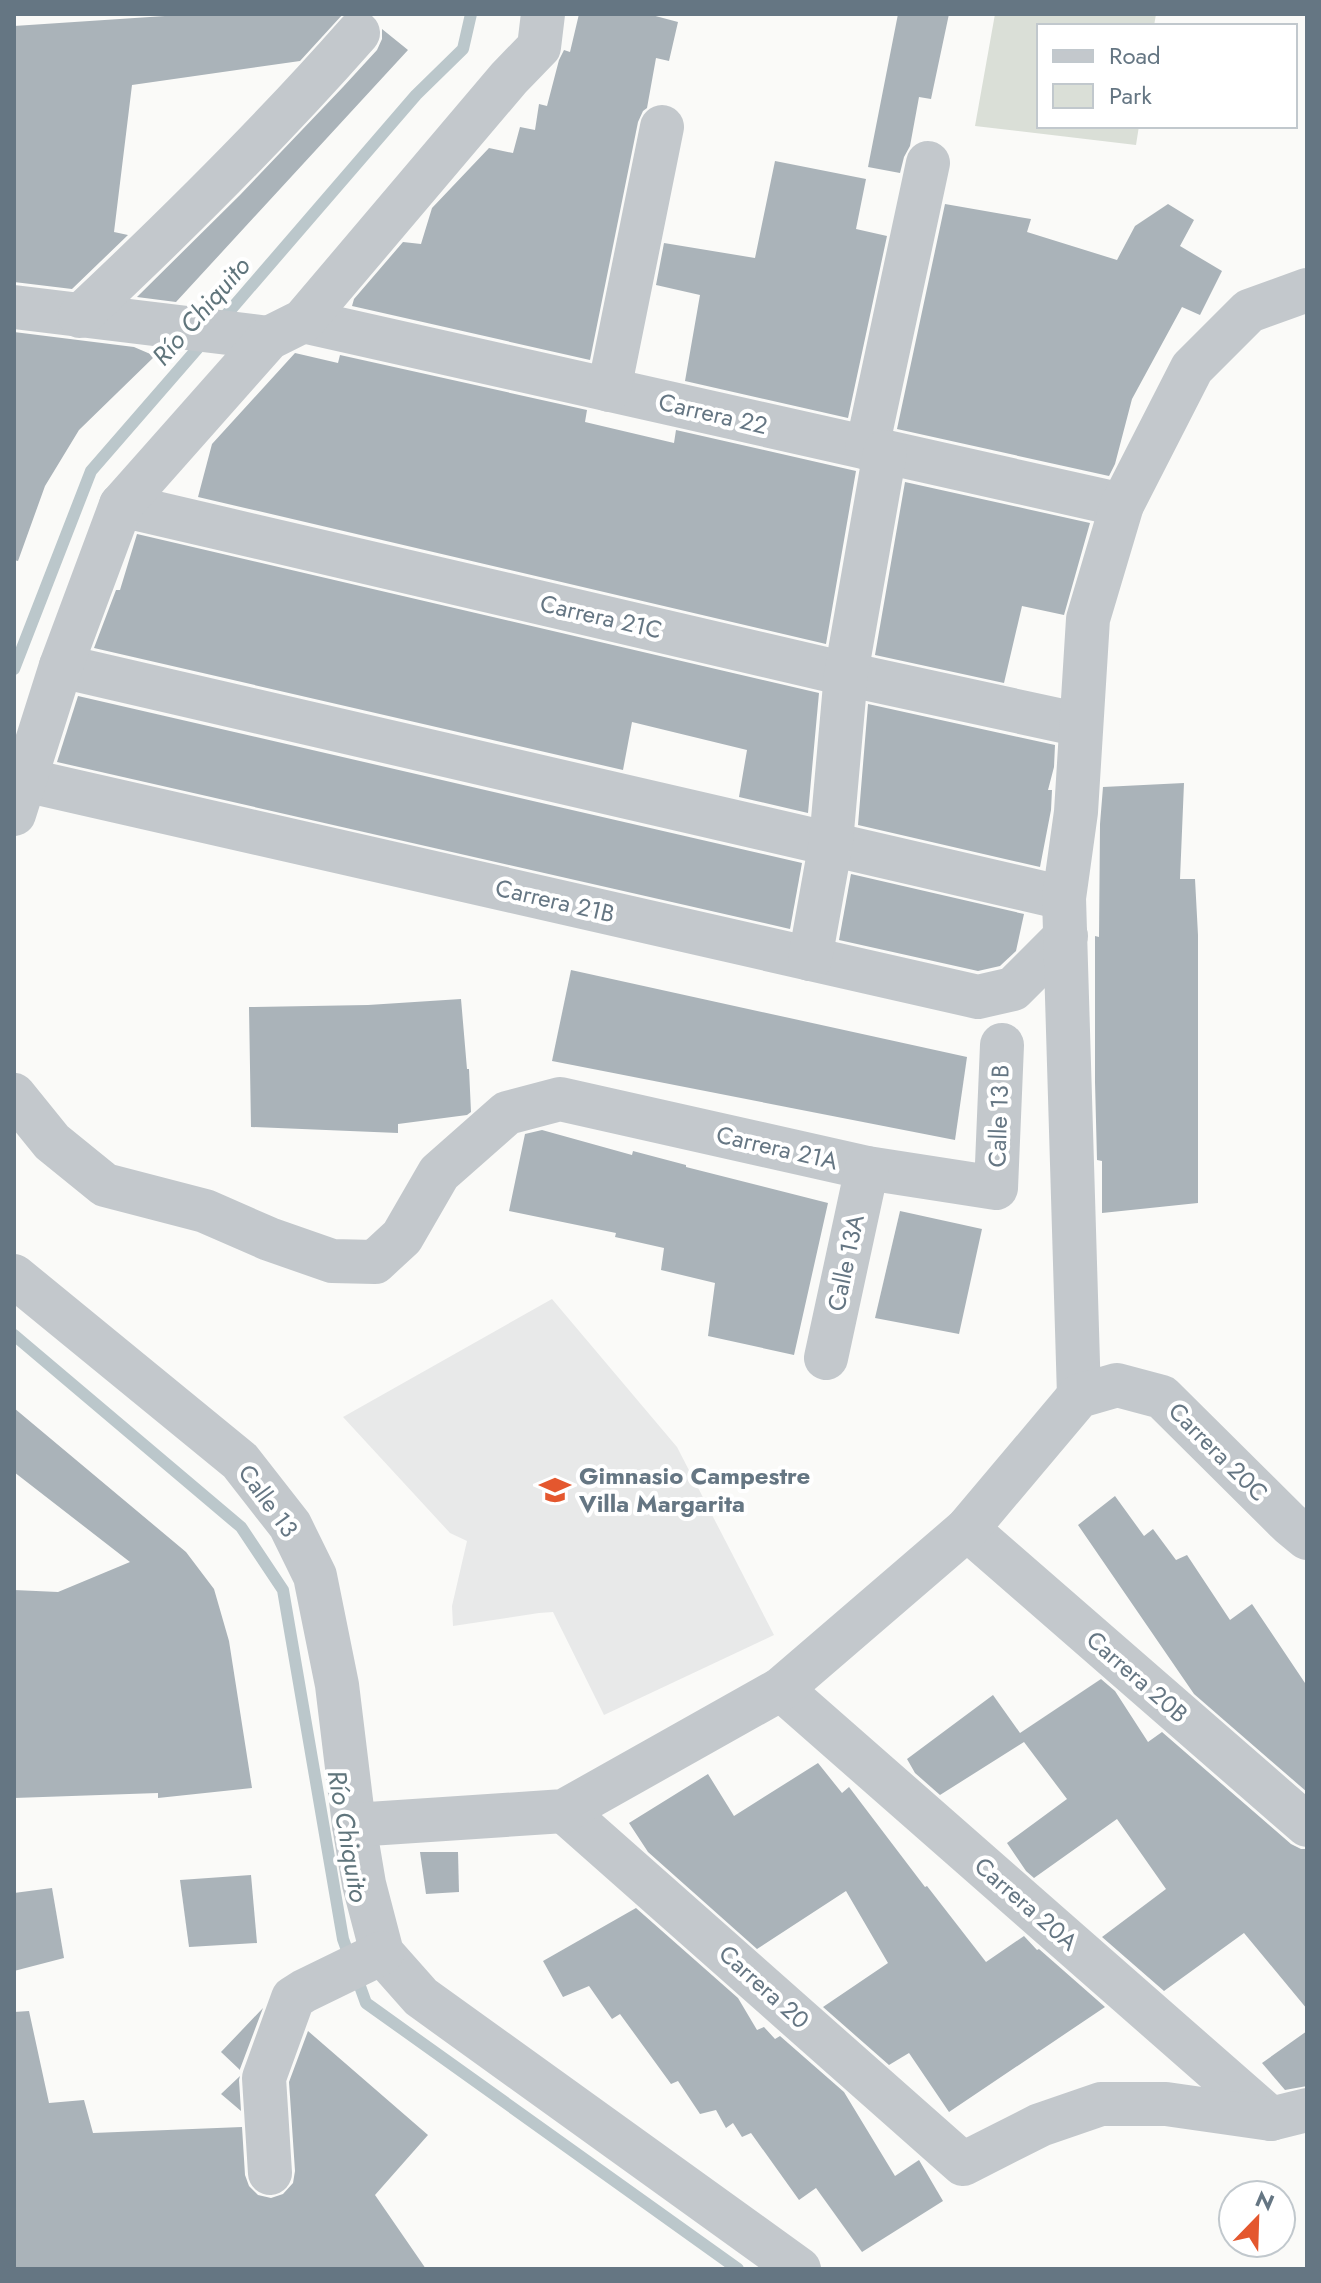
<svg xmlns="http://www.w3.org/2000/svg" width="1321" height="2283" font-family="Jost,sans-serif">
<rect width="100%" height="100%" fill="#fafaf8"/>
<polygon fill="#e8e9e9" points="552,1299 677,1447 774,1635 604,1715 553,1612 539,1613 453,1626 452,1606 467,1541 450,1533 343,1417"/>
<polygon fill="#dadfd7" points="995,14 1156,14 1154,26 1039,26 1039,126 1139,126 1136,145 975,126"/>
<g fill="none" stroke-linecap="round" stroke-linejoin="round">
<g stroke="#bbc7cb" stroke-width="12">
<polyline points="221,321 416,95 463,49 471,14"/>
<polyline points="14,669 91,471 204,341"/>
<polyline points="14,1335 241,1527 283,1590 343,1939 366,2003 738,2269"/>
</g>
</g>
<g fill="#aab3b9">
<polygon points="195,14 343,14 300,61 132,85 114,232 128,235 72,289 14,282 14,26"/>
<polygon points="579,14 648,14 678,22 669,61 656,58 647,108 643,111 638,122 590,360 352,306 354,299 403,242 421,244 432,208 489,148 513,153 520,127 535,130 539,104 547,106 559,60 564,50 570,52"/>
<polygon points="898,14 949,14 931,99 919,97 910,146 904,157 900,173 868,167"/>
<polygon points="382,29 408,50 176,302 137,297 240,195 343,87 377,50 382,39"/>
<polygon points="775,161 866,179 856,229 887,236 848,418 685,381 700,295 656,285 664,243 755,258"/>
<polygon points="945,204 1031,219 1027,232 1117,260 1135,226 1168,204 1194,220 1180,246 1222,271 1200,315 1182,307 1132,399 1115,464 1109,476 897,429"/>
<polygon points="14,332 134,347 155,356 79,430 45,486 18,561 14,560"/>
<polygon points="295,353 338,363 340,355 587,410 585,422 674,443 676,430 856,471 826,644 198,497 212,444"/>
<polygon points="905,482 1090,523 1064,615 1022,606 1004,683 875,655"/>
<polygon points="137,534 819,693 808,813 739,797 747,750 632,722 623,770 94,648 116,590 120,590"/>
<polygon points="78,696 802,863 790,929 57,762"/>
<polygon points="868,704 1055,745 1054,767 1048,790 1052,790 1051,810 1040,867 858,825"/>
<polygon points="1184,783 1180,879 1195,879 1198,935 1198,1203 1102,1213 1102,1161 1097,1160 1095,1082 1095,936 1099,937 1100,824 1103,787"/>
<polygon points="851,874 1024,914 1016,951 1000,966 978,971 839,940"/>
<polygon points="571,970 967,1057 955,1140 552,1061"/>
<polygon points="461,999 467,1069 469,1069 471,1112 467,1115 398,1124 398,1133 251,1127 249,1007 368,1005"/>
<polygon points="542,1130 632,1155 633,1151 686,1165 686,1167 828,1203 794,1355 708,1336 715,1283 661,1270 664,1248 615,1237 616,1233 509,1211 525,1134"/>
<polygon points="900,1211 982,1229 959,1334 875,1318"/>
<polygon points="14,1408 186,1552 214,1589 229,1641 252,1788 158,1798 158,1793 14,1798 14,1590 58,1592 130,1562 14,1472"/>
<polygon points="1115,1496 1144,1536 1153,1529 1176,1560 1187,1555 1230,1620 1252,1604 1307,1686 1307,1792 1194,1694 1078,1525"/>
<polygon points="1101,1679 1115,1691 1148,1742 1162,1732 1291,1844 1301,1849 1307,1849 1307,2009 1244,1933 1164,1991 1102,1937 1166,1889 1117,1819 1034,1878 1026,1871 1007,1843 1067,1799 1024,1742 940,1795 915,1773 907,1759 993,1695 1020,1733"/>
<polygon points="818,1763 842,1793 849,1787 925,1887 927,1886 986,1962 1024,1936 1037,1950 1039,1949 1105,2007 949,2112 909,2053 889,2065 823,2007 888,1963 846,1891 757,1949 648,1852 629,1823 708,1774 734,1816"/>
<polygon points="420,1852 458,1852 459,1892 426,1894"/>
<polygon points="251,1875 257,1943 189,1947 180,1880"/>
<polygon points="52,1888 64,1958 14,1971 14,1893"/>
<polygon points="636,1908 738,1998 757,2030 764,2027 775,2039 780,2036 844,2092 895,2176 919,2160 943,2201 862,2252 816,2188 799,2200 751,2133 742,2137 733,2123 726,2128 716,2110 700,2114 678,2081 671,2084 620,2014 612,2019 589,1986 563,1997 543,1961"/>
<polygon points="263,2008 240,2069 240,2070 221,2052"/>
<polygon points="29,2011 49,2103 84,2100 93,2133 242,2127 245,2175 249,2186 258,2195 271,2198 283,2194 293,2183 295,2171 289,2082 308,2031 428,2135 375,2195 426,2269 14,2269 14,2012"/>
<polygon points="1307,2031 1307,2086 1285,2090 1262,2063"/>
<polygon points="240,2076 239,2080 241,2111 221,2094"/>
</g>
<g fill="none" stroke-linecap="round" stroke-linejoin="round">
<g stroke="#c3c8cc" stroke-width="44">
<polyline points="14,307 269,338"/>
<path d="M80 316C177 225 270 133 358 33"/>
<polyline points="303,321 1122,505"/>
<polyline points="609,390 662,127"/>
<polyline points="867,448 928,163"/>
<polyline points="121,505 846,674 1081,725"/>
<polyline points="61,666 1064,898"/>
<polyline points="25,780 978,997 1013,989 1066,936"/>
<polyline points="14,814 61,666 121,505 269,338 303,321 509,78 539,47 543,14"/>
<polyline points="810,959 831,842 846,674 885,452"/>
<polyline points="14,1095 52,1142 105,1185 205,1211 269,1239 332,1261 375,1262 402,1237 439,1173 507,1113 560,1099 867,1168 996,1188 1002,1045"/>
<polyline points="14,1276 240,1461 290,1525 315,1576 337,1685 354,1825 364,1884 382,1953 421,1997 799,2269"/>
<polyline points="826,1358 867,1168"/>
<polyline points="1079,1396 1064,898 1076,812 1088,619 1122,505 1192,368 1249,311 1307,290"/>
<polyline points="967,1529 1307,1825"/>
<polyline points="781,1689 1271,2119"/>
<polyline points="564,1811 963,2164 1040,2125 1101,2104 1166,2104 1271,2119 1307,2110"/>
<polyline points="354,1825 564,1811 781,1689 967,1529 1079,1396 1117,1385 1162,1397 1290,1524 1307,1538"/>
<polyline points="270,2173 264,2078 293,1998 304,1991 382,1953"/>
</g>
</g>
<defs>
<symbol id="school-bare" viewBox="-9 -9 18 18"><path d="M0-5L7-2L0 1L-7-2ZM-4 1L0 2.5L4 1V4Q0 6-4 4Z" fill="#e4572e" stroke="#fff" stroke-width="2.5" paint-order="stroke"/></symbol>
</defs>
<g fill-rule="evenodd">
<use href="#school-bare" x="533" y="1468" width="44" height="44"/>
</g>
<g text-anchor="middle" stroke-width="8" stroke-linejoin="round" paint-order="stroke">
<g font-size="24" fill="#657683" stroke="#fff">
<text transform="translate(713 414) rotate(13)" y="8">Carrera 22</text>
<text transform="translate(601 617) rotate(13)" y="8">Carrera 21C</text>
<text transform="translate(555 901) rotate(13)" y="8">Carrera 21B</text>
<text transform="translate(999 1116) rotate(-88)" y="8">Calle 13 B</text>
<text transform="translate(777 1148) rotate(13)" y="8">Carrera 21A</text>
<text transform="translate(846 1263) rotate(-78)" y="8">Calle 13A</text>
<text transform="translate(1218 1452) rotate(45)" y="8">Carrera 20C</text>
<text transform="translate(268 1501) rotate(54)" y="8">Calle 13</text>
<text transform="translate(1137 1677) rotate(41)" y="8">Carrera 20B</text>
<text transform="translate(1026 1904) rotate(41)" y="8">Carrera 20A</text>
<text transform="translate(764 1987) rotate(42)" y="8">Carrera 20</text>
</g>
<g font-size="24" font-weight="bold" fill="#657683" stroke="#fff" text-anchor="start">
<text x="579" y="1484">Gimnasio Campestre<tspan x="579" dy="28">Villa Margarita</tspan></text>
</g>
<g font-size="26" font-style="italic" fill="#60757c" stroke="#fff">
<text transform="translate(201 311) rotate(-49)" y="9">Río Chiquito</text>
<text transform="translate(348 1836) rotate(80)" y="9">Río Chiquito</text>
</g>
</g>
<rect width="1321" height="2283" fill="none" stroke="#657683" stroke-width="32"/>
<rect x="1037" y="24" width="260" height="104" fill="#ffffff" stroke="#c1c8cd" stroke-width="2"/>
<rect x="1053" y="50" width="40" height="12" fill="#c3c8cc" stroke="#c1c8cd" stroke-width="2"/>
<text x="1109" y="64" font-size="24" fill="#657683">Road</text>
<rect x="1053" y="84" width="40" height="24" fill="#dadfd7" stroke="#c1c8cd" stroke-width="2"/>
<text x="1109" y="104" font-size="24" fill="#657683">Park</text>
<g transform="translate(1257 2219) rotate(23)"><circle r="38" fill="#ffffff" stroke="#c1c8cd" stroke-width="2"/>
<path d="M0-6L14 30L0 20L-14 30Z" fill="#e4572e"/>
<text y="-12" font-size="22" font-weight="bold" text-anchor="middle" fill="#657683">N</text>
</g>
</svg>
